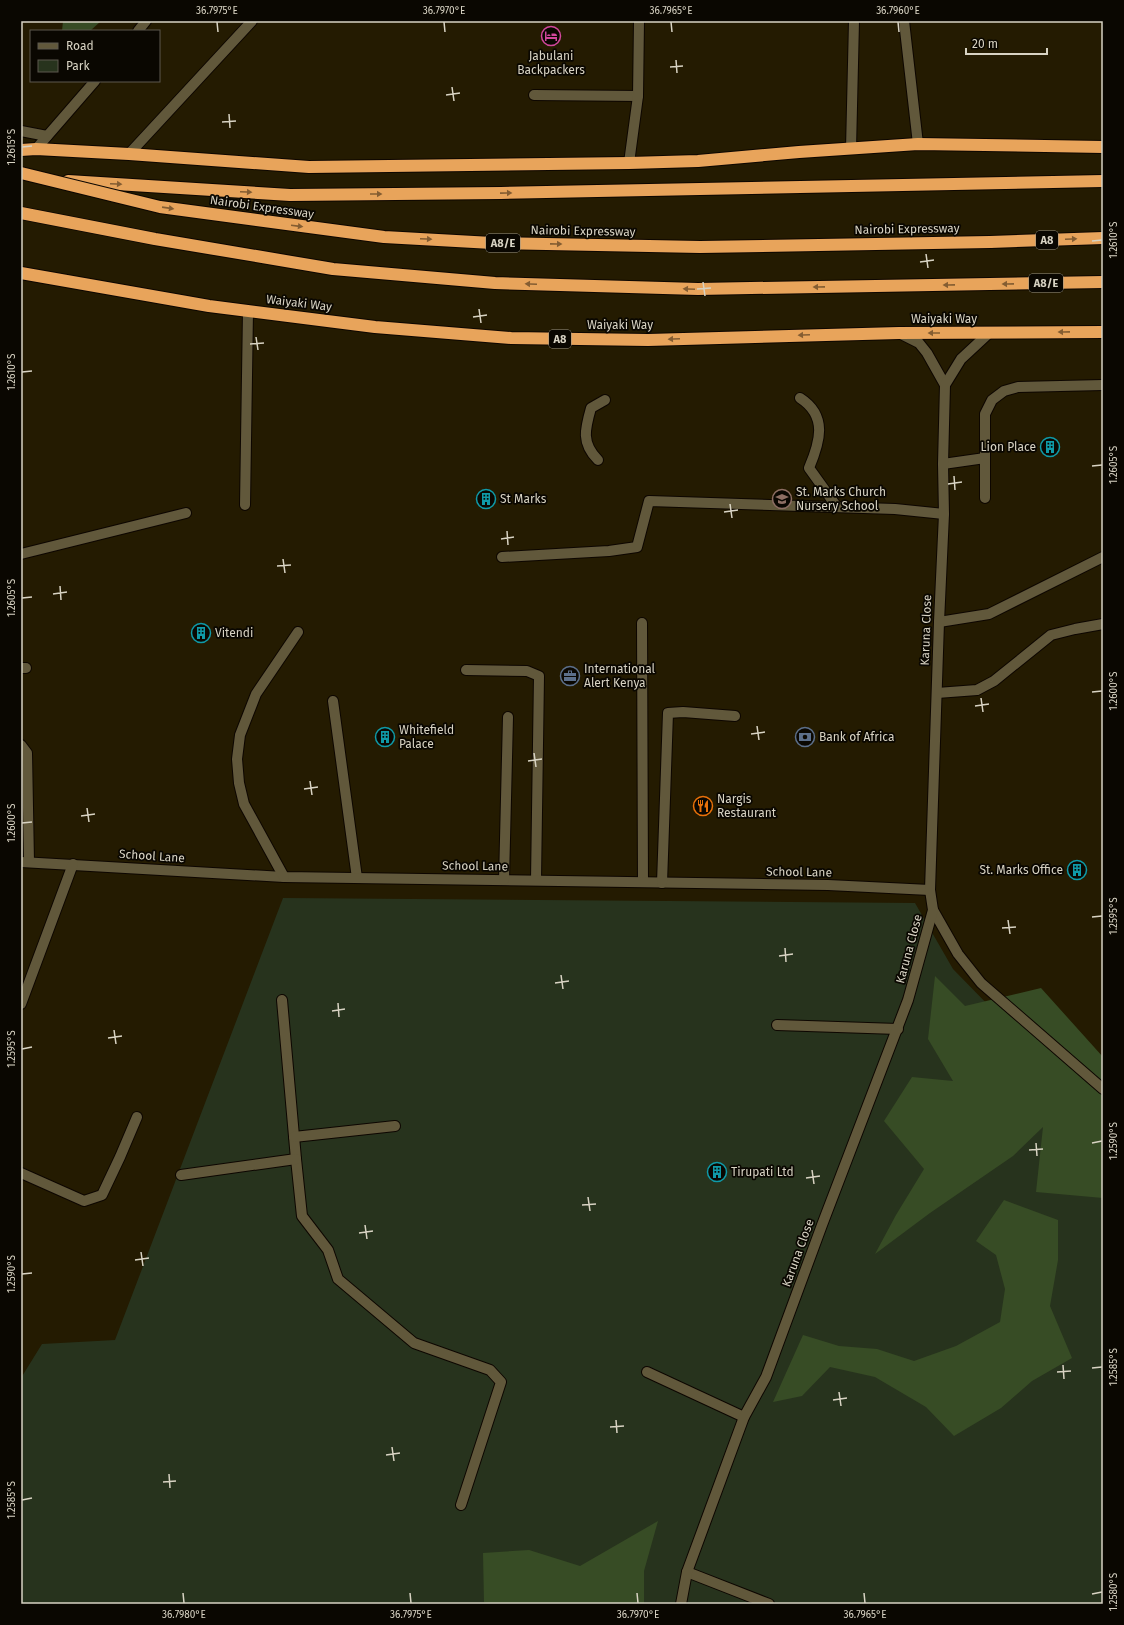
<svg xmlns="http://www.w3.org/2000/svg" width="1124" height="1625" font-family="'Fira Sans',sans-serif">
<rect width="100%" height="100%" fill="#241b01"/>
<polygon fill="#27331d" points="283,898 915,903 953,969 1035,1053 1103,1093 1103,1604 21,1604 21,1378 42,1344 115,1340"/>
<g fill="#374c25">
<polygon points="63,21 101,21 90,31 62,31"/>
<polygon points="935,976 965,1006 1041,988 1103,1057 1103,1198 1036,1192 1043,1127 1013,1156 930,1213 875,1254 896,1215 924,1169 884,1121 912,1077 953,1081 928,1039"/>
<polygon points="1004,1200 1058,1220 1058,1260 1050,1306 1072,1358 1032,1381 1001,1408 954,1436 926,1407 875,1377 830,1367 802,1396 773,1402 803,1335 839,1346 877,1349 914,1361 956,1346 1000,1322 1005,1289 996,1255 976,1241"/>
<polygon points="658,1521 644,1571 644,1604 497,1604 484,1602 483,1553 529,1550 580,1566"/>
</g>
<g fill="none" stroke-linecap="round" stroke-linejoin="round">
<defs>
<g id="minor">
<polyline points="904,21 918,144"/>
<polyline points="138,31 146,21"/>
<polyline points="534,95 638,96"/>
<polyline points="21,131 47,136"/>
<polyline points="36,149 95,81"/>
<polyline points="851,149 854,21"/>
<polyline points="129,154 252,21"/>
<polyline points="629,163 638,96 639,21"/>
<polyline points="899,333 919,343 927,353 945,385"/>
<path d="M800 398C828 416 820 442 809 468L837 507"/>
<path d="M598 460C581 443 585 429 591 408L605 400"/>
<polyline points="943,464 985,458"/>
<polyline points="985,498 985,414 992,400 1004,391 1018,387 1103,385"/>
<polyline points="245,505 248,311"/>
<polyline points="21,554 186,513"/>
<polyline points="502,557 609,551 637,547 649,501 895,509 944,514"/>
<polyline points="939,622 989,614 1103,557"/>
<polyline points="642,623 643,882"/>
<polyline points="21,668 26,668"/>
<polyline points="466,670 527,671 539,676 536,880"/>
<polyline points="937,693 977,690 994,681 1051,635 1075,629 1103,624"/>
<polyline points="333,701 357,878"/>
<polyline points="21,745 27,753 29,862"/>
<polyline points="21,862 284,877 828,885 930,890"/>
<polyline points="284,877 244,804 239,783 237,759 240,735 256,694 298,632"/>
<polyline points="504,880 508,717"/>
<polyline points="662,883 668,713 683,712 735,716"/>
<polyline points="933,910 958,954 981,983 1103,1089"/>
<polyline points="282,1000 296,1159 302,1216 328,1250 338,1279 414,1343 490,1370 501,1382 461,1505"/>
<polyline points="21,1004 73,864"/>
<polyline points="777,1025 898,1029"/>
<polyline points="294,1137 395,1126"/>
<polyline points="21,1173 84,1201 102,1195 120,1157 137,1117"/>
<polyline points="181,1175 296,1159"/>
<polyline points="647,1372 744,1417"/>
<polyline points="687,1572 769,1604"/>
<polyline points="681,1604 687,1572 744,1417 766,1377 822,1225 908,1000 933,910 930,890 939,622 944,514 943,464 945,385 961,359 989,333"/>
</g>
<g id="highway">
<polyline points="21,150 36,149 129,154 309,167 629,163 698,161 799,152 918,144 1103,147"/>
<polyline points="68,181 290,195 501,193 1103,181"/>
<polyline points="21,213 155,239 333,269 495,283 698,289 1103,282"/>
<polyline points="990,242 1103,238"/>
<polyline points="21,273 209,306 375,327 511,338 648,340 899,333 1103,332"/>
</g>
</defs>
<use href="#minor" stroke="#0d0600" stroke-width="12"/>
<use href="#highway" stroke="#0d0600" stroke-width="14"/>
<use href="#minor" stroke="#61583b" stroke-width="10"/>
<use href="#highway" stroke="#e8a45b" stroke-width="12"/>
<defs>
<polyline id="highway-bridge" points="21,173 160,207 384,237 492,243 700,247 990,242"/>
</defs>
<use href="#highway-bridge" stroke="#0d0600" stroke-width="14" stroke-linecap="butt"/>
<use href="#highway-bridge" stroke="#e8a45b" stroke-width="12"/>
</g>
<defs><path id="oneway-solid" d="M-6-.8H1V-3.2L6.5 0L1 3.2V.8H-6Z"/></defs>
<g fill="#845d32">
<use href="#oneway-solid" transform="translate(116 184) rotate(3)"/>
<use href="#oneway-solid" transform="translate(246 192) rotate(3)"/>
<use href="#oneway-solid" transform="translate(506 193) rotate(-1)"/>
<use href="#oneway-solid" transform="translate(376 194)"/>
<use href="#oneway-solid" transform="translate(168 208) rotate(8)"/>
<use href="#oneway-solid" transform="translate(297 226) rotate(7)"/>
<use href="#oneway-solid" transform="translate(426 239) rotate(3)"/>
<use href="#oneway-solid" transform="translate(1071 239) rotate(-2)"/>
<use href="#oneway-solid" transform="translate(556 244) rotate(1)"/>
<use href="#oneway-solid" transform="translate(531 284) rotate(-178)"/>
<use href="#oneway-solid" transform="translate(1008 284) rotate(179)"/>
<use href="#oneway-solid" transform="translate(949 285) rotate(179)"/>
<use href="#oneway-solid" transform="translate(819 287) rotate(179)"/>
<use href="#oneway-solid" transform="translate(689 289) rotate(-178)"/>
<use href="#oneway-solid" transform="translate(1064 332) rotate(179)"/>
<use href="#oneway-solid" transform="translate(934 333) rotate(-180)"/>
<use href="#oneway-solid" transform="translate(804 335) rotate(178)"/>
<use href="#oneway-solid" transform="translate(674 339) rotate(178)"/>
</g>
<path fill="none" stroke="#d8d3c3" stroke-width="1.5" d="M217 22 218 32M444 22 445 32M671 22 672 32M898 22 899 32M676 60 677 73M670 67 683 66M452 87 454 101M446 95 460 93M229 114 230 128M222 122 236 121M22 147 32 146M1092 241 1102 240M926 254 928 268M920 262 934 260M703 282 705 296M697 289 711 288M479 309 481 323M473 317 487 315M256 337 258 350M250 344 264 343M22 372 32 371M1092 466 1102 465M954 476 955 490M948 484 962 482M730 504 732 518M724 512 738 510M507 531 508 545M501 539 514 537M283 559 285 573M277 566 291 565M60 586 61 600M53 594 67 592M22 598 32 597M1092 692 1102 691M981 698 983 712M975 706 989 704M757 726 759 740M751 734 765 732M534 753 536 767M528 761 542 759M310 781 312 795M304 789 318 787M87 808 89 822M81 816 95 814M22 823 32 822M1092 917 1102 916M1008 920 1010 934M1002 928 1016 927M785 948 786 962M779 956 793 954M561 975 563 989M555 983 569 981M338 1003 339 1017M332 1011 345 1009M114 1030 116 1044M108 1038 122 1036M22 1049 32 1047M1036 1143 1037 1156M1092 1143 1102 1141M1029 1150 1043 1149M812 1170 814 1184M806 1178 820 1176M588 1197 590 1211M582 1205 596 1204M365 1225 367 1239M359 1233 373 1231M141 1252 143 1266M135 1260 149 1258M22 1274 32 1273M1063 1365 1064 1379M1092 1368 1102 1367M1057 1372 1071 1371M839 1392 841 1406M833 1400 847 1398M616 1420 617 1433M610 1427 624 1426M392 1447 394 1461M386 1455 400 1453M169 1474 170 1488M163 1482 176 1481M22 1500 32 1498M183 1593 184 1603M410 1593 411 1603M637 1593 638 1603M864 1593 865 1603M1092 1594 1102 1592"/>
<defs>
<symbol id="hotel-ring" viewBox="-11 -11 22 22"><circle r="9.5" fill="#0a0701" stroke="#d1479c" stroke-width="1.5"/><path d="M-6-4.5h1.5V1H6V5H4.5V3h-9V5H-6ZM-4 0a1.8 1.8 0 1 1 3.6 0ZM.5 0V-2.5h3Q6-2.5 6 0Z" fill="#d1479c"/></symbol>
<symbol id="building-ring" viewBox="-11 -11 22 22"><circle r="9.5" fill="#0a0701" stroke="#0f9aa8" stroke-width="1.5"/><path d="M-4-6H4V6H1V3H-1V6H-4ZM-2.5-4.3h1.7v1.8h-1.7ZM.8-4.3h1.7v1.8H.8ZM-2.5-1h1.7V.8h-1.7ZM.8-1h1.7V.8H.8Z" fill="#0f9aa8"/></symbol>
<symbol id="school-ring" viewBox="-11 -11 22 22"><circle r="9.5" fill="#0a0701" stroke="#8d6e63" stroke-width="1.5"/><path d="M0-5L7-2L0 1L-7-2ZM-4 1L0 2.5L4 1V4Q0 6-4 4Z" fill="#8d6e63"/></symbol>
<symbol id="office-ring" viewBox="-11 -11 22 22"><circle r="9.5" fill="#0a0701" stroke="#5c6f8a" stroke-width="1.5"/><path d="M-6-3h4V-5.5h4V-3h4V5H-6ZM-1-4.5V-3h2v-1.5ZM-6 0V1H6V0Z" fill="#5c6f8a"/></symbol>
<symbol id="bank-ring" viewBox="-11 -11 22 22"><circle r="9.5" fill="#0a0701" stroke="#5c6f8a" stroke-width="1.5"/><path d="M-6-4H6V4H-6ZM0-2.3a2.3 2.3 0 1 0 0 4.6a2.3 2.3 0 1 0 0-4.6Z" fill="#5c6f8a"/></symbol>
<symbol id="restaurant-ring" viewBox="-11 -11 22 22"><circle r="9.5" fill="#0a0701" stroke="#e8710a" stroke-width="1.5"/><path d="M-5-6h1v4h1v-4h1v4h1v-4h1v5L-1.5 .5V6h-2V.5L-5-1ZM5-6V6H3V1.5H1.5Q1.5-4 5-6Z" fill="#e8710a"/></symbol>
</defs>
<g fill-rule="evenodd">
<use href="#hotel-ring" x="540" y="25" width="22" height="22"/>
<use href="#building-ring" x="1039" y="436" width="22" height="22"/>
<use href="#building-ring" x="475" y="488" width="22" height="22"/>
<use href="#school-ring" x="771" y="488" width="22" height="22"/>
<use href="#building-ring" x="190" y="622" width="22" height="22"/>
<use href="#office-ring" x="559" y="665" width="22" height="22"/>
<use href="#building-ring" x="374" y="726" width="22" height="22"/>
<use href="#bank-ring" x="794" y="726" width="22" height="22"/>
<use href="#restaurant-ring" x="692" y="795" width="22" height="22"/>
<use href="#building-ring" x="1066" y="859" width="22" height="22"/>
<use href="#building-ring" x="706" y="1161" width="22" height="22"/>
</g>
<g text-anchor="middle" stroke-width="3.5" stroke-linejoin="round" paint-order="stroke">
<g fill="#0a0701" stroke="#9a9689" stroke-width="1">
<rect x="1036" y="231" width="22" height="18" rx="3"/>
<rect x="486" y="234" width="34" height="18" rx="3"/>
<rect x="1029" y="274" width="34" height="18" rx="3"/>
<rect x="549" y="330" width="22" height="18" rx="3"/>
</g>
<g font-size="11" font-weight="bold" fill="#d8d3c3">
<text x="1047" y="244">A8</text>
<text x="503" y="247">A8/E</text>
<text x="1046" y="287">A8/E</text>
<text x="560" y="343">A8</text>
</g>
<g font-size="12" fill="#d8d3c3" stroke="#0a0701" text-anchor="start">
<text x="551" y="60" text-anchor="middle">Jabulani<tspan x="551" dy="14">Backpackers</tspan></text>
<text x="1036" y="451" text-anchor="end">Lion Place</text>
<text x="796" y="496">St. Marks Church<tspan x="796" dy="14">Nursery School</tspan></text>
<text x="500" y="503">St Marks</text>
<text x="215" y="637">Vitendi</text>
<text x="584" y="673">International<tspan x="584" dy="14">Alert Kenya</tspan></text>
<text x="399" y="734">Whitefield<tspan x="399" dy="14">Palace</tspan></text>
<text x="819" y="741">Bank of Africa</text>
<text x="717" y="803">Nargis<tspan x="717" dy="14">Restaurant</tspan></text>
<text x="1063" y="874" text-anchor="end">St. Marks Office</text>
<text x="731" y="1176">Tirupati Ltd</text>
</g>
<g font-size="12" fill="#d8d3c3" stroke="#0a0701">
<text transform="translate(262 207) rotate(8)" y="4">Nairobi Expressway</text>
<text transform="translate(907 229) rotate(-1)" y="4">Nairobi Expressway</text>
<text transform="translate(583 231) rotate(1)" y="4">Nairobi Expressway</text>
<text transform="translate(299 303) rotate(7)" y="4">Waiyaki Way</text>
<text x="944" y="323">Waiyaki Way</text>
<text x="620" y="329">Waiyaki Way</text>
<text transform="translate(926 630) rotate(-88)" y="4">Karuna Close</text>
<text transform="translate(152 856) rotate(4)" y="4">School Lane</text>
<text transform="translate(475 866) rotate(1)" y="4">School Lane</text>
<text transform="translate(799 872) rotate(1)" y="4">School Lane</text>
<text transform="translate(909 949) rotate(-75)" y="4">Karuna Close</text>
<text transform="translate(798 1253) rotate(-70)" y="4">Karuna Close</text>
</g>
</g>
<rect width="1124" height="1625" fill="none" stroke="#0a0701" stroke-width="44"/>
<rect x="30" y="30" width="130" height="52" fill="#0a0701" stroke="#5c594f"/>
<rect x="38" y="43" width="20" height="6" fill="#61583b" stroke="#5c594f"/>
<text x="66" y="50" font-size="12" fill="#d8d3c3">Road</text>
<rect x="38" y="60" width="20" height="12" fill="#27331d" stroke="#5c594f"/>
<text x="66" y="70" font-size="12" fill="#d8d3c3">Park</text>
<path d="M966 48v6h81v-6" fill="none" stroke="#d8d3c3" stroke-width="2"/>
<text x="972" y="48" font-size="12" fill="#d8d3c3" stroke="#0a0701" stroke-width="3" paint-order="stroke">20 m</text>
<rect x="22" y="22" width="1080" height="1581" fill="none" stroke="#d8d3c3" stroke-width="1.5"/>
<g font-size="10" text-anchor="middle" fill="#d8d3c3">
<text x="217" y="14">36.7975°E</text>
<text x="444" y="14">36.7970°E</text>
<text x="671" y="14">36.7965°E</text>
<text x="898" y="14">36.7960°E</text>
<text transform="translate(11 147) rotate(-90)" y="4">1.2615°S</text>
<text transform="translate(1113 240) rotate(-90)" y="4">1.2610°S</text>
<text transform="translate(11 372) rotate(-90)" y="4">1.2610°S</text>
<text transform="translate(1113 465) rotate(-90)" y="4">1.2605°S</text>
<text transform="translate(11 598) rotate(-90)" y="4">1.2605°S</text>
<text transform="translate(1113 691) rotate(-90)" y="4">1.2600°S</text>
<text transform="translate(11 823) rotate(-90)" y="4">1.2600°S</text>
<text transform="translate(1113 916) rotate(-90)" y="4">1.2595°S</text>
<text transform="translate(11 1049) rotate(-90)" y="4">1.2595°S</text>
<text transform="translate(1113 1141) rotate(-90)" y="4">1.2590°S</text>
<text transform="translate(11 1274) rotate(-90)" y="4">1.2590°S</text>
<text transform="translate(1113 1367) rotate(-90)" y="4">1.2585°S</text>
<text transform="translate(11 1500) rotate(-90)" y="4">1.2585°S</text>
<text transform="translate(1113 1592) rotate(-90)" y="4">1.2580°S</text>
<text x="184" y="1618">36.7980°E</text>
<text x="411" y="1618">36.7975°E</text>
<text x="638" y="1618">36.7970°E</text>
<text x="865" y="1618">36.7965°E</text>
</g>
</svg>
